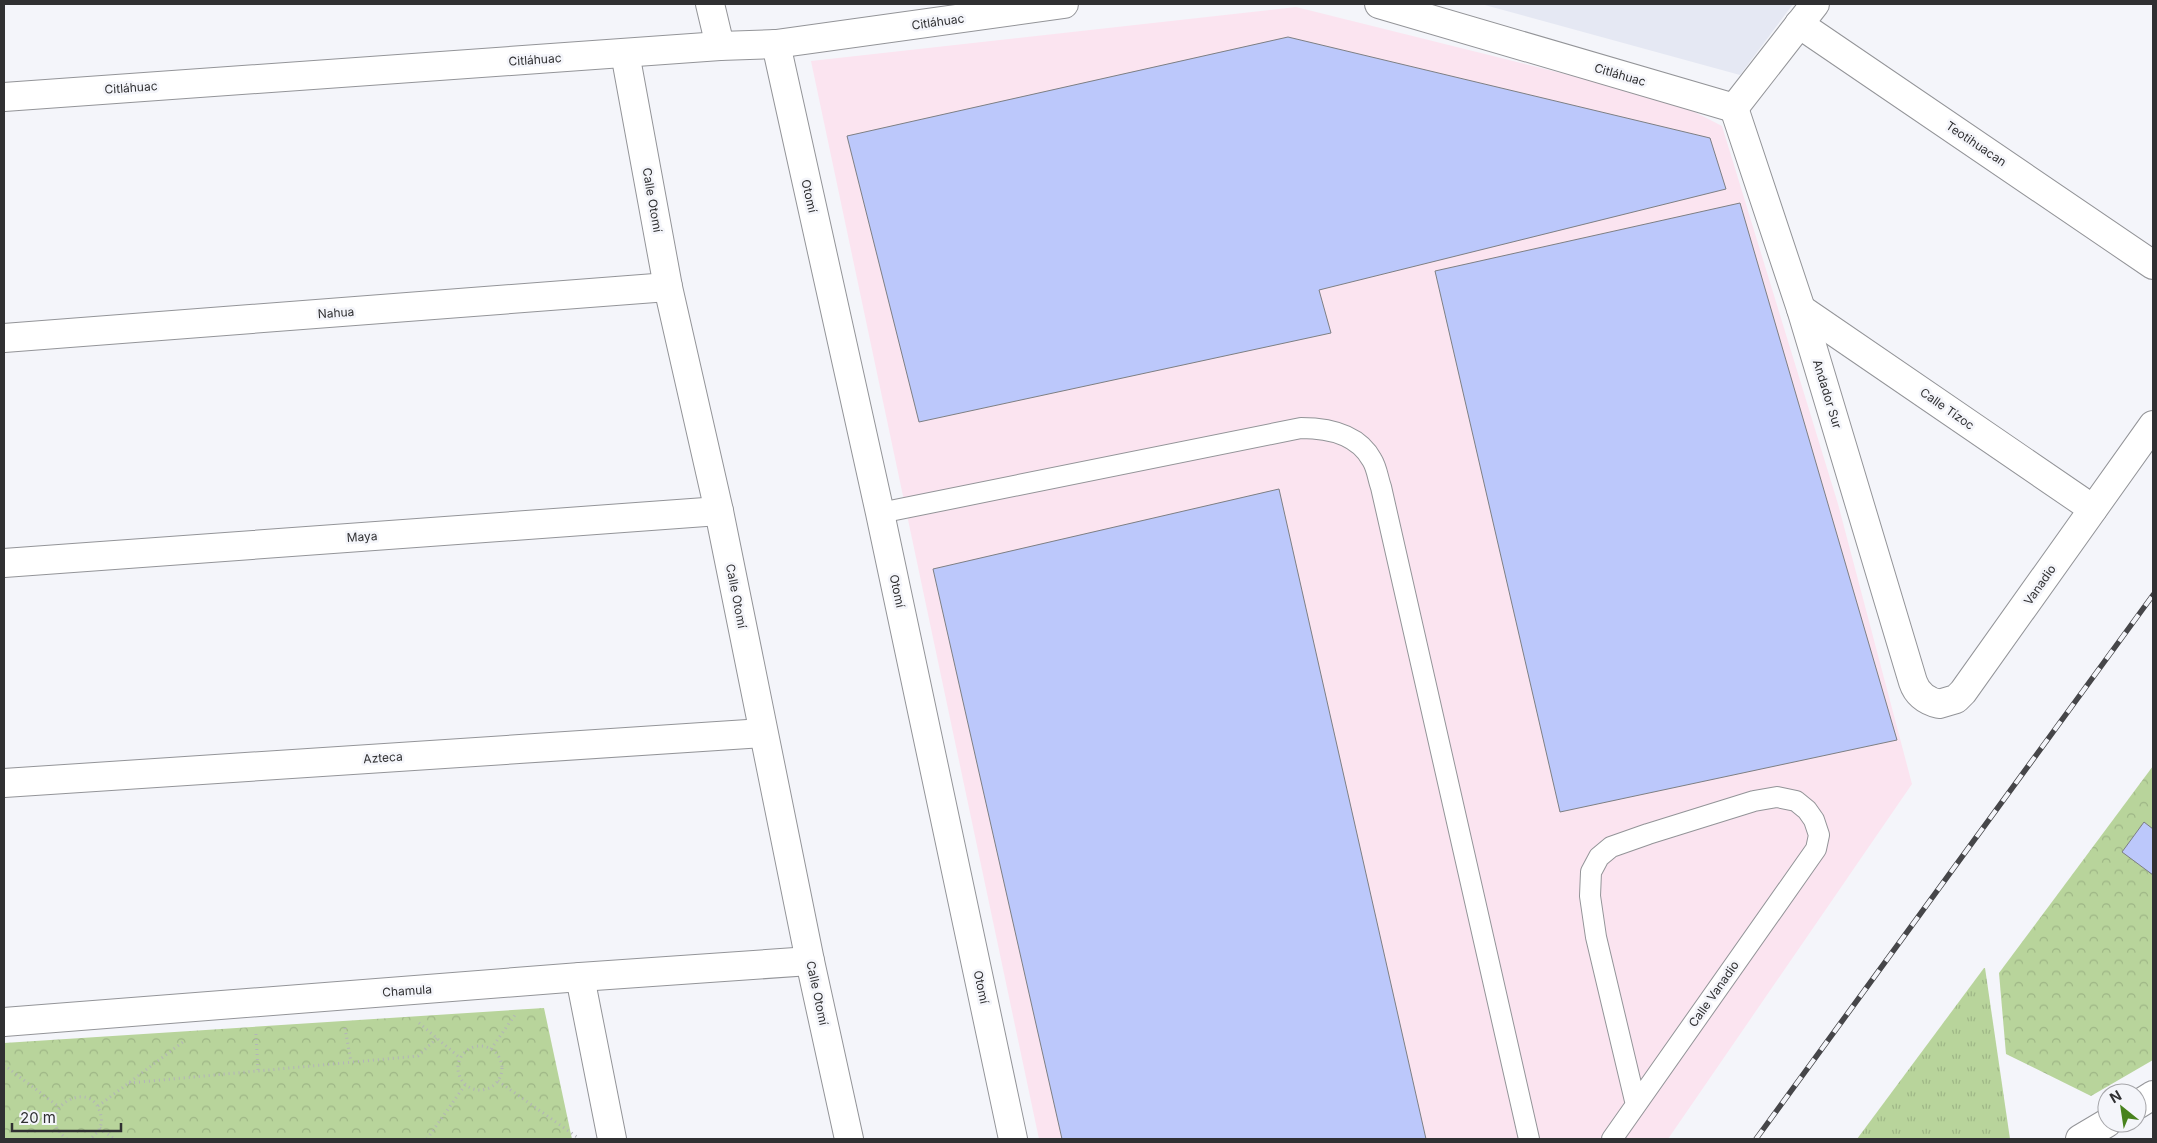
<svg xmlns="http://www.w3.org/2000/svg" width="2157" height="1143" font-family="Inter,sans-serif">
<defs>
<pattern id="grass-tufts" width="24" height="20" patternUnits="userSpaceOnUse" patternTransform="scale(1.25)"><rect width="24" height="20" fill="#b8d49b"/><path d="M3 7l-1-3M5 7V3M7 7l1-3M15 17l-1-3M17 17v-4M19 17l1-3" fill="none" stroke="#9eb686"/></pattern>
<pattern id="park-crowns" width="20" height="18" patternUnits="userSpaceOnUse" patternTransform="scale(1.25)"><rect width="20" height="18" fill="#b8d49b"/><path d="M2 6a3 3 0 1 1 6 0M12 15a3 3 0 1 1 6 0" fill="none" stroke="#9eb686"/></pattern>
</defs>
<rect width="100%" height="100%" fill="#f4f5fa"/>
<polygon fill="#e5e8f3" points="1481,4 1793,4 1740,75"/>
<polygon fill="#fbe4f0" points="1296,7 1673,101 1722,126 1838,504 1912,784 1668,1139 1039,1139 811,61"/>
<polygon fill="url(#grass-tufts)" points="1985,968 2010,1139 1857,1139 1984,968"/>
<g fill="url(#park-crowns)">
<polygon points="2153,766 2153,1060 2091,1096 2006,1054 1999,973"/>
<polygon points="544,1008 572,1139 4,1139 4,1043"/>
</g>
<g fill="#bcc8fb" stroke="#7d7f83">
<polygon points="1288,37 1710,138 1726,189 1319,290 1331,333 919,422 847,136"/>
<polygon points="1740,203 1897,740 1560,812 1435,271"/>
<polygon points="1279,489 1426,1139 1062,1139 933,569"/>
<polygon points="2144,822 2153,829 2153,875 2122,852"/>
</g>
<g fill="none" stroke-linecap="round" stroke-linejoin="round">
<defs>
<g id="service">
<path d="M880 513 1301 428C1328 428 1358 434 1372 460 1377 468 1378 479 1381 487L1529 1139"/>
<polyline points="1612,1139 1816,849 1819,835 1814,820 1807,810 1796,801 1777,797 1754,801 1648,834 1611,847 1599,857 1591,872 1590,896 1596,937 1636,1105"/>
</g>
<g id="minor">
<polyline points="710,4 720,46"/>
<polyline points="1379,4 1734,108"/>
<polyline points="1799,24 2153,265"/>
<polyline points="776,44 880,513 1013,1139"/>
<polyline points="625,53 668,287 719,511 810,961 849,1139"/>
<polyline points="4,97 720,46 776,44 1064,4"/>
<path d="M1734 108 1801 309 1913 682C1917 694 1927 701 1939 704L1956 699 1963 692 2153 425"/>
<polyline points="1734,108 1815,4"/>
<polyline points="1801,309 2093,509"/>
<polyline points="4,338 668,287"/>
<polyline points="4,563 719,511"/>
<polyline points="4,783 763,733"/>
<polyline points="580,977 612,1139"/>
<polyline points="4,1022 580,977 810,961"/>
<polyline points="2137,1105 2153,1095"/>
<polyline points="2080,1139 2107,1123"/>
</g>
</defs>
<use href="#service" stroke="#939498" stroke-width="22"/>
<use href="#minor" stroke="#939498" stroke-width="30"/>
<g stroke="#b3b4b8" stroke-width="3" stroke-dasharray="1 4" stroke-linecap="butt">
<polyline points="419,1023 460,1058"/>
<polyline points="345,1028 351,1062"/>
<polyline points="256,1034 258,1071"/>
<circle cx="480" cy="1068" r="22"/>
<polyline points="491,1049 515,1015"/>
<polyline points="4,1065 59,1107"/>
<polyline points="498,1081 577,1137"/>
<polyline points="129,1083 418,1056 437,1038"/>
<polyline points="98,1106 183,1042"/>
<polyline points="100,1128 114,1139"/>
<path d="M67 1139C29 1112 93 1073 101 1116 103 1126 98 1133 90 1139"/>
<polyline points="427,1139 465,1085"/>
</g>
<use href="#service" stroke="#fff" stroke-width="20"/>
<use href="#minor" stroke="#fff" stroke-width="28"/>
<defs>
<polyline id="rail" points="1756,1139 2153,595"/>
</defs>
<use href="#rail" stroke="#464649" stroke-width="5.5"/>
<use href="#rail" stroke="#f4f5fa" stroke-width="4" stroke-dasharray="11" stroke-linecap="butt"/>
</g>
<g text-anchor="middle" stroke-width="5" stroke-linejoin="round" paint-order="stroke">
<g font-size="12" fill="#303032" stroke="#f4f5fa">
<text transform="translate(938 22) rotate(-8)" y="4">Citláhuac</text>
<text transform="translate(535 60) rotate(-4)" y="4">Citláhuac</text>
<text transform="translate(1620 75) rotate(16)" y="4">Citláhuac</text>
<text transform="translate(131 88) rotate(-4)" y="4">Citláhuac</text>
<text transform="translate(1976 144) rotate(34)" y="4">Teotihuacan</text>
<text transform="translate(809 196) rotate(77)" y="4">Otomí</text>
<text transform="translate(652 200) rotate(80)" y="4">Calle Otomí</text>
<text transform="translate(336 313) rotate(-4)" y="4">Nahua</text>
<text transform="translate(1827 394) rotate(73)" y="4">Andador Sur</text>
<text transform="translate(1947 409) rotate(35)" y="4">Calle Tízoc</text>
<text transform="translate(362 537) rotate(-4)" y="4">Maya</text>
<text transform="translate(2040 585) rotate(-55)" y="4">Vanadio</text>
<text transform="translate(897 591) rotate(78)" y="4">Otomí</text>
<text transform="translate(736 596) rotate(79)" y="4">Calle Otomí</text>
<text transform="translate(383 758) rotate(-4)" y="4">Azteca</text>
<text transform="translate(981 987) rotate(78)" y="4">Otomí</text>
<text transform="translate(407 991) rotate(-4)" y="4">Chamula</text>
<text transform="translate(817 993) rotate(78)" y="4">Calle Otomí</text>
<text transform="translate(1714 994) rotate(-55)" y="4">Calle Vanadio</text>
</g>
</g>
<rect width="2157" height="1143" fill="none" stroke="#303032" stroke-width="10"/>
<g transform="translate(2122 1108) rotate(330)"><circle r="24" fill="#f4f5fa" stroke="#a6a6aa"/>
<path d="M0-4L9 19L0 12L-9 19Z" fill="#48821d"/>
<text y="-8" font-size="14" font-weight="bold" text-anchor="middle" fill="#303032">N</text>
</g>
<path d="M12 1123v8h109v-8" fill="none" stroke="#303032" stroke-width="2.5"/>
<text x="20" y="1123" font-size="15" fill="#303032" stroke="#f4f5fa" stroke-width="4" paint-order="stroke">20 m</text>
</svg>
